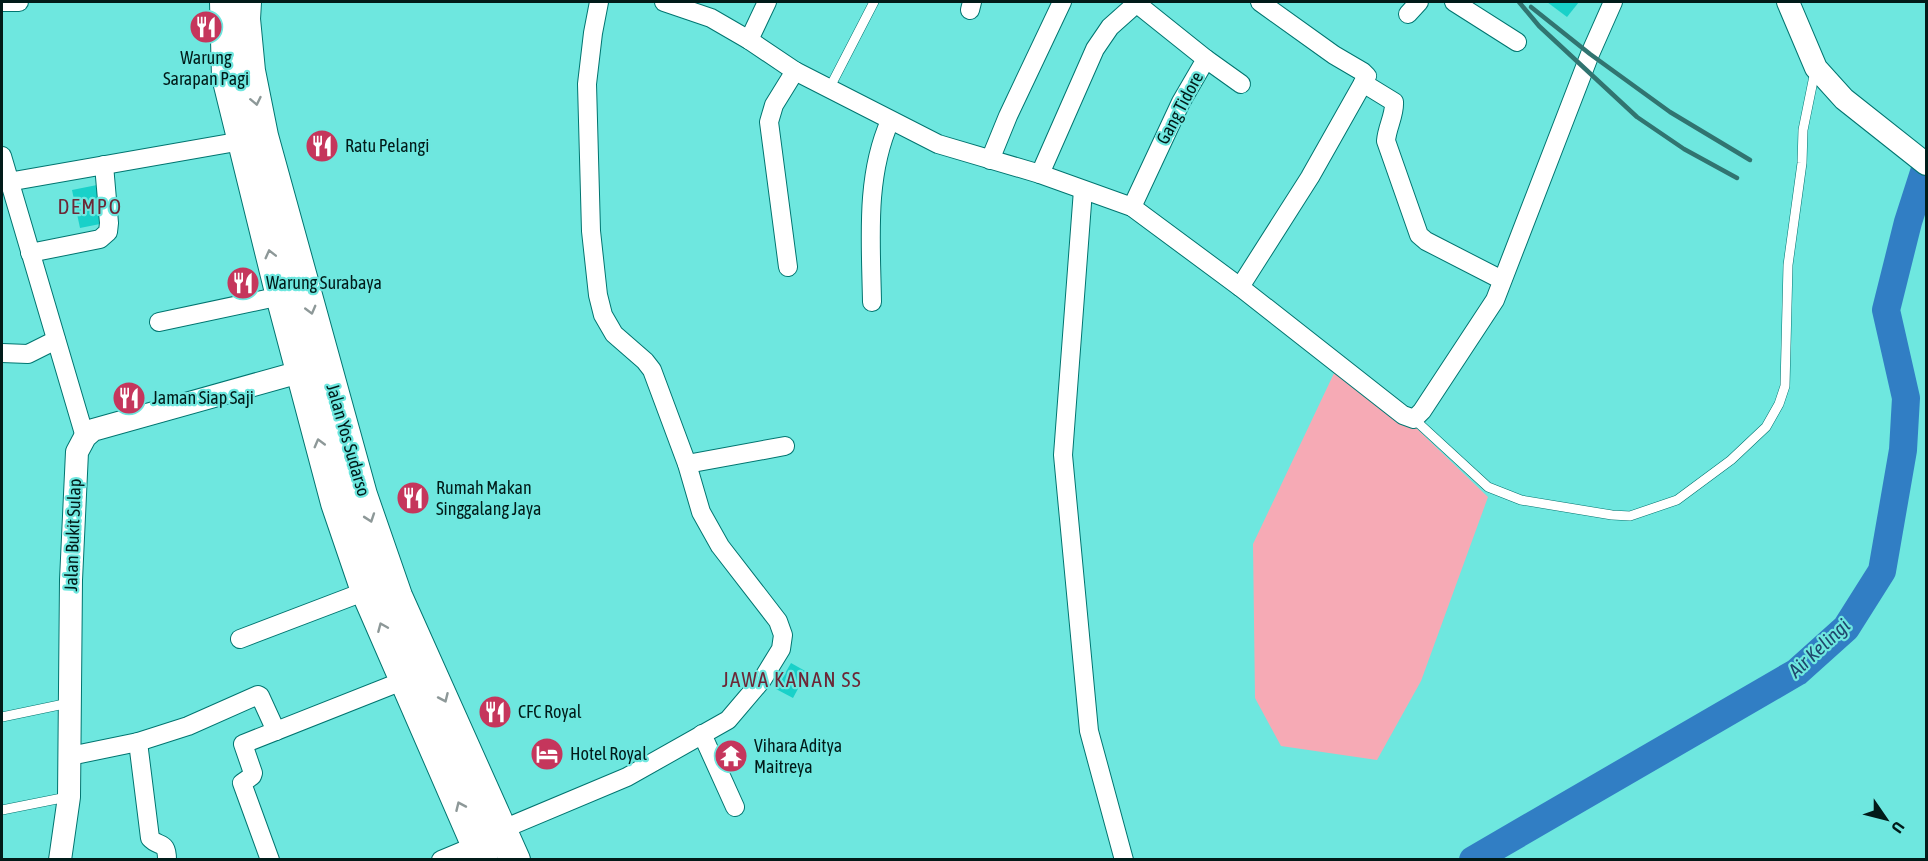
<svg xmlns="http://www.w3.org/2000/svg" width="1928" height="861" font-family="'Asap Condensed',sans-serif">
<rect width="100%" height="100%" fill="#6ee7df"/>
<polygon fill="#f6aab5" points="1336,369 1412,424 1488,497 1421,681 1377,760 1281,746 1255,698 1253,544"/>
<g fill="none" stroke-linecap="round" stroke-linejoin="round">
<polyline stroke="#317ec4" stroke-width="28" points="1473,860 1797,672 1846,628 1882,571 1903,450 1906,398 1886,310 1908,222 1926,166"/>
</g>
<g fill="#19d1c9">
<polygon points="1547,2 1579,2 1567,17"/>
<polygon points="97,185 105,223 80,228 72,190"/>
<polygon points="791,663 807,672 793,698 776,689"/>
</g>
<g fill="none" stroke-linecap="round" stroke-linejoin="round">
<defs>
<g id="service">
<polyline points="829,89 874,2"/>
<polyline points="1414,419 1488,487 1521,500 1612,515 1630,516 1677,500 1731,460 1766,427 1779,404 1785,386 1788,265 1802,163 1803,130 1815,71"/>
<polyline points="2,717 69,703"/>
<polyline points="2,810 67,797"/>
</g>
<g id="minor">
<polyline points="2,2 19,2"/>
<polyline points="664,2 711,18 749,40 795,71 938,144 1040,174 1132,207 1240,287 1403,415 1414,419 1422,411 1495,300 1590,54 1613,2"/>
<polyline points="1454,2 1517,42"/>
<polyline points="970,10 972,2"/>
<polyline points="1408,14 1419,2"/>
<polyline points="749,40 767,2"/>
<polyline points="1206,59 1241,84"/>
<path d="M1363 83 1394 102C1395 115 1387 127 1386 141L1419 235 1426 241 1502 280"/>
<polyline points="2,156 85,437"/>
<polyline points="990,160 1008,116 1062,2"/>
<polyline points="1040,174 1095,49 1110,27 1138,2"/>
<polyline points="8,182 242,141"/>
<polyline points="1083,190 1063,455 1089,731 1124,860"/>
<polyline points="1132,207 1181,102 1206,59 1136,3"/>
<polyline points="30,253 100,239 108,232 109,223 104,165"/>
<polyline points="788,267 769,122 774,105 795,71"/>
<polyline points="1240,287 1310,177 1367,76 1363,72 1334,55 1260,2"/>
<path d="M872 302C871 241 865 177 890 121"/>
<polyline points="159,322 281,296"/>
<polyline points="2,353 28,354 56,340"/>
<polyline points="687,464 785,446"/>
<polyline points="240,639 366,591"/>
<polyline points="702,734 735,807"/>
<path d="M138 742 150 838C159 848 167 840 167 860"/>
<polyline points="70,756 138,742 188,726 258,695 260,696 276,731"/>
<polyline points="503,829 627,777 728,720 762,680 781,649 783,635 778,621 720,546 701,512 687,464 652,370 645,361 614,334 603,315 598,295 591,231 587,84 593,33 599,2"/>
<polyline points="270,860 242,783 252,776 253,773 243,744 405,680"/>
<polyline points="441,860 477,845"/>
</g>
<g id="tertiary">
<polyline points="1788,2 1816,68 1844,99 1926,164"/>
<polyline points="60,860 69,797 71,580 77,452 85,437 93,430 300,372"/>
</g>
<g id="trunk">
<polyline points="225,2 227,77 281,296 336,503 366,591 483,860"/>
<polyline points="246,2 245,19 250,71 263,136 362,495 397,596 515,860"/>
</g>
</defs>
<use href="#service" stroke="#007570" stroke-width="10"/>
<use href="#minor" stroke="#007570" stroke-width="20"/>
<use href="#tertiary" stroke="#007570" stroke-width="24"/>
<use href="#trunk" stroke="#007570" stroke-width="32"/>
<use href="#service" stroke="#fff" stroke-width="9"/>
<use href="#minor" stroke="#fff" stroke-width="18"/>
<use href="#tertiary" stroke="#fff" stroke-width="22"/>
<use href="#trunk" stroke="#fff" stroke-width="30"/>
<g stroke="#317470" stroke-width="4.5">
<polyline points="1519,2 1539,26 1637,117 1684,149 1737,178"/>
<polyline points="1531,7 1590,54 1670,112 1750,160"/>
</g>
</g>
<defs><path id="oneway-chevron" d="M-2-3.5L2.5 0L-2 3.5" fill="none" stroke-width="1.6" stroke-linecap="round" stroke-linejoin="round" transform="scale(1.5)"/></defs>
<g stroke="#8d9898">
<use href="#oneway-chevron" transform="translate(256 101) rotate(78)"/>
<use href="#oneway-chevron" transform="translate(270 254) rotate(-104)"/>
<use href="#oneway-chevron" transform="translate(311 310) rotate(75)"/>
<use href="#oneway-chevron" transform="translate(319 443) rotate(-105)"/>
<use href="#oneway-chevron" transform="translate(370 518) rotate(71)"/>
<use href="#oneway-chevron" transform="translate(382 627) rotate(-113)"/>
<use href="#oneway-chevron" transform="translate(444 698) rotate(66)"/>
<use href="#oneway-chevron" transform="translate(460 806) rotate(-114)"/>
</g>
<defs>
<symbol id="restaurant-disc" viewBox="-11 -11 22 22"><circle r="9.5" fill="#c5365c" stroke="#6ee7df"/><path d="M-5-6h1v4h1v-4h1v4h1v-4h1v5L-1.5 .5V6h-2V.5L-5-1ZM5-6V6H3V1.5H1.5Q1.5-4 5-6Z" fill="#fff"/></symbol>
<symbol id="hotel-disc" viewBox="-11 -11 22 22"><circle r="9.5" fill="#c5365c" stroke="#6ee7df"/><path d="M-6-4.5h1.5V1H6V5H4.5V3h-9V5H-6ZM-4 0a1.8 1.8 0 1 1 3.6 0ZM.5 0V-2.5h3Q6-2.5 6 0Z" fill="#fff"/></symbol>
<symbol id="temple-disc" viewBox="-11 -11 22 22"><circle r="9.5" fill="#c5365c" stroke="#6ee7df"/><path d="M0-6L5-2H3V0L6.5 2.5H4V6H1.5V3h-3V6H-4V2.5H-6.5L-3 0V-2H-5Z" fill="#fff"/></symbol>
</defs>
<g fill-rule="evenodd">
<use href="#restaurant-disc" x="187" y="8" width="38" height="38"/>
<use href="#restaurant-disc" x="303" y="127" width="38" height="38"/>
<use href="#restaurant-disc" x="224" y="264" width="38" height="38"/>
<use href="#restaurant-disc" x="110" y="379" width="38" height="38"/>
<use href="#restaurant-disc" x="394" y="479" width="38" height="38"/>
<use href="#restaurant-disc" x="476" y="693" width="38" height="38"/>
<use href="#hotel-disc" x="528" y="735" width="38" height="38"/>
<use href="#temple-disc" x="712" y="737" width="38" height="38"/>
</g>
<g text-anchor="middle" stroke-width="4.5" stroke-linejoin="round" paint-order="stroke">
<g font-size="18" fill="#011b19" stroke="#6ee7df" text-anchor="start">
<text x="206" y="64" text-anchor="middle">Warung<tspan x="206" dy="21">Sarapan Pagi</tspan></text>
<text x="345" y="152">Ratu Pelangi</text>
<text x="266" y="289">Warung Surabaya</text>
<text x="152" y="404">Jaman Siap Saji</text>
<text x="436" y="494">Rumah Makan<tspan x="436" dy="21">Singgalang Jaya</tspan></text>
<text x="518" y="718">CFC Royal</text>
<text x="754" y="752">Vihara Aditya<tspan x="754" dy="21">Maitreya</tspan></text>
<text x="570" y="760">Hotel Royal</text>
</g>
<g font-size="18" fill="#011b19" stroke="#6ee7df">
<text transform="translate(1180 108) rotate(-62)" y="6">Gang Tidore</text>
<text transform="translate(348 440) rotate(74)" y="6">Jalan Yos Sudarso</text>
<text transform="translate(73 535) rotate(-88)" y="6">Jalan Bukit Sulap</text>
</g>
<g font-size="20" font-style="italic" fill="#20476d" stroke="#6ee7df">
<text transform="translate(1819 648) rotate(-43)" y="7">Air Kelingi</text>
</g>
<g font-size="21" letter-spacing="1.5" fill="#6c2736" stroke="#6ee7df">
<text x="90" y="214">DEMPO</text>
<text x="792" y="687">JAWA KANAN SS</text>
</g>
</g>
<rect width="1928" height="861" fill="none" stroke="#011b19" stroke-width="6"/>
<g transform="translate(1886 819) rotate(125)" stroke="#6ee7df" stroke-width="4.5" paint-order="stroke">
<path d="M0-4.5L10 22L0 15L-10 22Z" fill="#011b19"/>
<text y="-9" font-size="16" font-weight="bold" text-anchor="middle" fill="#011b19">U</text>
</g>
</svg>
